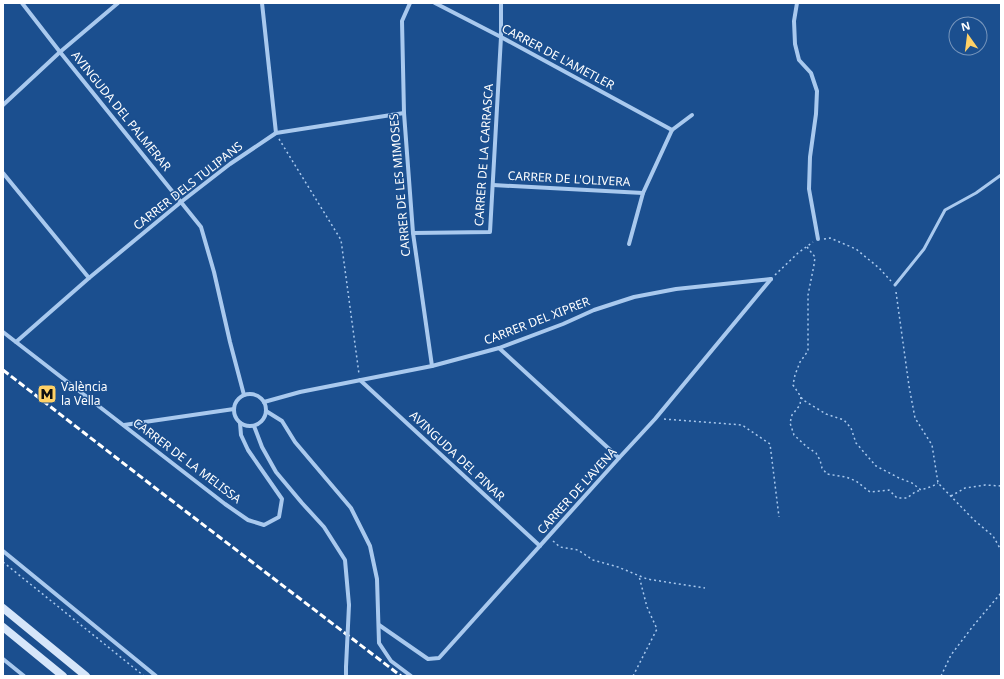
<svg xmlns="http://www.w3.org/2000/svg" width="1004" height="679" font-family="'Noto Sans',sans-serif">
<rect width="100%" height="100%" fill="#1b4f8f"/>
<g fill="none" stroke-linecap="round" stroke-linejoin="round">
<g stroke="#a9c9ee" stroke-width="1.5" stroke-dasharray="2 3" stroke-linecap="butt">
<polyline points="279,139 341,240 359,374"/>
<polyline points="824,239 830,238 856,249 879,268 891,281"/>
<polyline points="807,247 815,257 814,265 808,295 808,351 800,362 795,375 793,385 803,400 826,414 844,420 851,428 856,443 876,466 899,478 912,483 921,490 933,486 938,483"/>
<polyline points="775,275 798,253 813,242"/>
<polyline points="896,292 909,386 915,418 932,445 938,483 974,520 993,536 1001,550"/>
<polyline points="801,397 800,405 792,415 790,423 794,435 807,447 816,453 820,460 822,468 827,474 846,477 856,481 870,492 889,490 897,498 907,498 915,492 921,490"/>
<polyline points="664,419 742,425 770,444 779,517"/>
<polyline points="951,496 965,488 985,485 1001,486"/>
<polyline points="553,541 560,547 578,550 593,560 618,567 647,579 705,588"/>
<polyline points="3,562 144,676"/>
<polyline points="633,676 657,629 647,607 639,576"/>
<polyline points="941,676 951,655 973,626 1001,593"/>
</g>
<polyline stroke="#a9c9ee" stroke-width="3" points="895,285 924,249 945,210 976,193 1001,175"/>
<g stroke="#a9c9ee" stroke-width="4">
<polyline points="22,3 60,52 201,227 214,272 230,342 244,395"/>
<polyline points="262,3 276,133"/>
<polyline points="410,3 402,21 404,113 413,233 432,366"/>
<polyline points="435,3 501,37 672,130"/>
<polyline points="797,3 794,21 795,44 799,60 811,73 817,91 816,114 810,157 809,189 818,239"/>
<polyline points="3,105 60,52 118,3"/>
<polyline points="3,173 89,278"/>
<polyline points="493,185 643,193"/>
<polyline points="413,233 490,232 501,37 501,3"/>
<polyline points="629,244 643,193 672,130 692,115"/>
<polyline points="3,332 225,504 248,520 264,525 279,517 282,499 248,450 241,435 240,423"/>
<polyline points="16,342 89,278 181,202 230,164 276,133 404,113"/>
<polyline points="499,348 619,458"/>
<polyline points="360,380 540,546"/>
<circle cx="250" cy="410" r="16"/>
<polyline points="264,402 300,392 432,366 499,348 563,324 594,310 634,297 676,289 771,279"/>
<polyline points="266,411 282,421 295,442 351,508 370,546 377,579 379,643 391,661 411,676"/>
<polyline points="124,425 234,409"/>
<polyline points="254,426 262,447 276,472 302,503 324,527 345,560 349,605"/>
<polyline points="3,551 156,676"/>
<polyline points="379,625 428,659 439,658 619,458 655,419 771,279"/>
<polyline points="3,659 24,676"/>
<polyline points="346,667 346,676"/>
</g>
<g stroke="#d6e6fa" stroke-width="8">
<polyline points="3,608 86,676"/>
<polyline points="3,627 63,676"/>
</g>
<polyline stroke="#fff" stroke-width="3" stroke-dasharray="7 3" stroke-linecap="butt" points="3,370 154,487 401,676"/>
<polyline stroke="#a9c9ee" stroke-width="4" points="346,667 349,605"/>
</g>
<defs>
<symbol id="metro-square" viewBox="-11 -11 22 22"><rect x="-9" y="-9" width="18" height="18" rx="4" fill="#ffd166" stroke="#1b4f8f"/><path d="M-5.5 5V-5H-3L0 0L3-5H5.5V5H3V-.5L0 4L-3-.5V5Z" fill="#111"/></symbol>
</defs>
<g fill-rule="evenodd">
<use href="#metro-square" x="36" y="383" width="22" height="22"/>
</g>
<g text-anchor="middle" stroke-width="3" stroke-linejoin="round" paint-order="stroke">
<g font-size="12" fill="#fff" stroke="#1b4f8f">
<text transform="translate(558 57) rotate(28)" y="4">CARRER DE L'AMETLER</text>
<text transform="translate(121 111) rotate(51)" y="4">AVINGUDA DEL PALMERAR</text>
<text transform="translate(484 155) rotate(-86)" y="4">CARRER DE LA CARRASCA</text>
<text transform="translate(569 179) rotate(3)" y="4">CARRER DE L'OLIVERA</text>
<text transform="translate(400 185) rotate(-95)" y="4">CARRER DE LES MIMOSES</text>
<text transform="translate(188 186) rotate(-38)" y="4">CARRER DELS TULIPANS</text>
<text transform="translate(537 321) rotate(-21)" y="4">CARRER DEL XIPRER</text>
<text transform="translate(457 456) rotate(43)" y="4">AVINGUDA DEL PINAR</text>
<text transform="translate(187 461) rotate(37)" y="4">CARRER DE LA MELISSA</text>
<text transform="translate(577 491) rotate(-48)" y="4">CARRER DE L'AVENA</text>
</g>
<g font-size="12" fill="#fff" stroke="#1b4f8f" text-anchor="start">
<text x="61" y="391">València<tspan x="61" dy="14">la Vella</tspan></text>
</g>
</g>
<rect width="1004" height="679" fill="none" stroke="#ffffff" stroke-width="8"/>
<g transform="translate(968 36) rotate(346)"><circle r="19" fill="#1b4f8f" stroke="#7695bc"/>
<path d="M0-3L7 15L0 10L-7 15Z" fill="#ffd166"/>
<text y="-6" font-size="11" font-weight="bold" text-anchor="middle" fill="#ffffff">N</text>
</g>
</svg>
